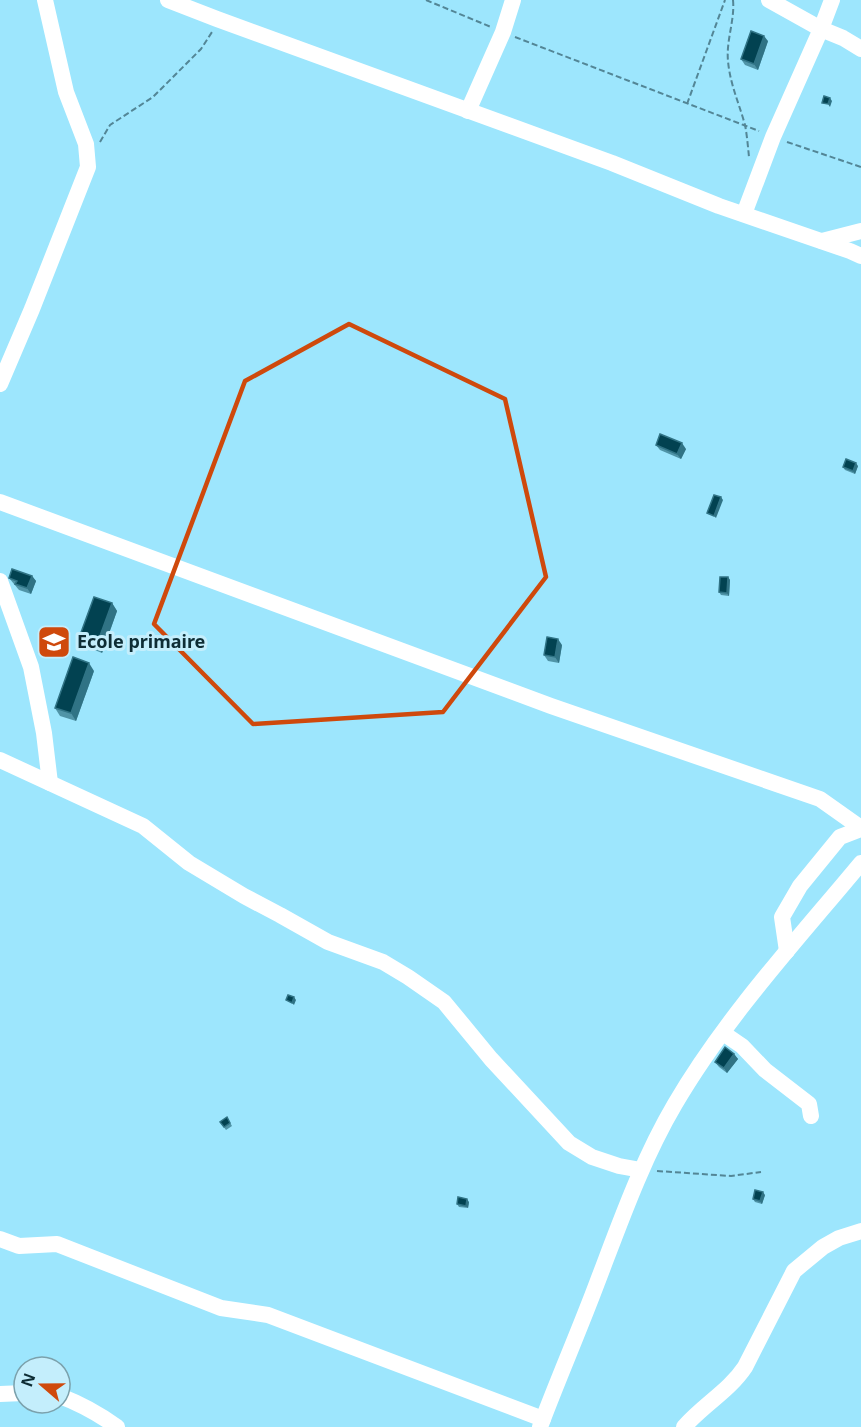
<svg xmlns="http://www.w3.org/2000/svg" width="861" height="1427" font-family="'Noto Sans',sans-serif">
<rect width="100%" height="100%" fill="#9de6fd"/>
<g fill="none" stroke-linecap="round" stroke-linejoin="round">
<g stroke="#538696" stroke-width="2" stroke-dasharray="6 3" stroke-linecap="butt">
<polyline points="426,0 491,27"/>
<path d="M733 0C735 20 726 40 728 61 730 84 739 103 745 125 747 135 748 147 749 157"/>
<polyline points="515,37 759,131"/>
<polyline points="687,104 725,0"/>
<polyline points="100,142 110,125 153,97 201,49 212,32"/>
<polyline points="787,142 861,167"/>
<polyline points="657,1171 731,1176 761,1172"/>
</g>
<g stroke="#fff" stroke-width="16">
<polyline points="168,0 217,19 612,163 719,206 850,251 861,256"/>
<polyline points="769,0 821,29 843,38 861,49"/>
<polyline points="468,111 503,32 513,0"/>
<polyline points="744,214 773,137 821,29 832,0"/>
<polyline points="822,241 861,231"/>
<polyline points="0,384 32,309 88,167 86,144 66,92 45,0"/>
<polyline points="0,502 551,706 820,799 861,828"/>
<polyline points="0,581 31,667 44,733 50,783"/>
<polyline points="0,760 143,826 189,863 244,896 280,915 328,942 383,962 408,977 444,1002 491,1059 569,1143 592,1157 619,1166 641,1170"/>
<polyline points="787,951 782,917 800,886 840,837 861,829"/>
<polyline points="723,1033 742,1046 765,1070 809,1104 811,1116"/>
<polyline points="0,1239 19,1246 57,1244 221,1308 268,1315 543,1419"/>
<polyline points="0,1394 24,1393"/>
<path d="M60 1396C81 1404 99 1414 117 1427"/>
<path d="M540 1427C558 1379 579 1331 597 1283 620 1223 642 1160 675 1104 726 1017 797 940 861 863"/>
<path d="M684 1427C703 1405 729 1391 745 1367L794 1271 823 1247 839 1238 861 1231"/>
</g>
</g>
<g fill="#5094a7">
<polygon points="768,41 758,70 745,65 741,59"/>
<polygon points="656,445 686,449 681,459 660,450"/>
<polygon points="858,466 855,474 845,470 843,467"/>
<polygon points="32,576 36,581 31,594 19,590 9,578"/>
<polygon points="728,577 730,580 729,596 721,595 719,592"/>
<polygon points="112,603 117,611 102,653 85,646 79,638"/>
<polygon points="562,645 559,663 548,661 544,655"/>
<polygon points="94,671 76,721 60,716 55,708"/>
<polygon points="734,1054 738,1059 727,1073 719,1067 715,1062"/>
<polygon points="227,1117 232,1126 226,1130 220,1122"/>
<polygon points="765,1195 762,1204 755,1202 753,1199"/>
<polygon points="469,1202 468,1208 459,1207 457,1204"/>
</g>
<g fill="#307385">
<polygon points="764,36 768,41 758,70 754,64"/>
<polygon points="830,98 832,101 830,107 828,104"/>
<polygon points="682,443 686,449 681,459 677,454"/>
<polygon points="856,463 858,466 855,474 853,471"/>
<polygon points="721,497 723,500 716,518 714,516"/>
<polygon points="32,576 36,581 31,594 27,588"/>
<polygon points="728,577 730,580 729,596 727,593"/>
<polygon points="112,603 117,611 102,653 97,644"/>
<polygon points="558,639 562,645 559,663 555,657"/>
<polygon points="89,663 94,671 76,721 71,713"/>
<polygon points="294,997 296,1000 294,1005 292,1003"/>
<polygon points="734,1054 738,1059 727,1073 724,1068"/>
<polygon points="763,1192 765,1195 762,1204 760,1201"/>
<polygon points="467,1199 469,1202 468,1208 466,1206"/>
</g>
<g fill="#024251" stroke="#307385" stroke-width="1.5">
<polygon points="751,31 764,36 754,64 741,59"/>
<polygon points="824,96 830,98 828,104 822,103"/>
<polygon points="660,434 682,443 677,454 656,445"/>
<polygon points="846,459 856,463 853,471 843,467"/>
<polygon points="714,495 721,497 714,516 707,513"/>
<polygon points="12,569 32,576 27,588 15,584 17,581 9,578"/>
<polygon points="720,577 728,577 727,593 719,592"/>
<polygon points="94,597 112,603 97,644 79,638"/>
<polygon points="547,637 558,639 555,657 544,655"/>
<polygon points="73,657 89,663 71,713 55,708"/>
<polygon points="288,995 294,997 292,1003 286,1000"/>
<polygon points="725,1047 734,1054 724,1068 715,1062"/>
<polygon points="227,1117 230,1123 224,1127 220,1122"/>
<polygon points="755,1190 763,1192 760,1201 753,1199"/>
<polygon points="458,1197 467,1199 466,1206 457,1204"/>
</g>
<path fill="none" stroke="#cf490c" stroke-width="4.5" stroke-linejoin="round" d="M349 324 505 399 546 577 443 712 253 724 154 624 245 381Z"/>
<defs>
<symbol id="school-square" viewBox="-11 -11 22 22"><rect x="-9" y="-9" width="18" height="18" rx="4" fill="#cf490c" stroke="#c4eefc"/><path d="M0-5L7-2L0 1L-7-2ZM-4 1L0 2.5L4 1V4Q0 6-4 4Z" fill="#fff"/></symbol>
</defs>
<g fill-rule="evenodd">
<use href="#school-square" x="35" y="623" width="38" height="38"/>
</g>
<g text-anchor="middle" stroke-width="6" stroke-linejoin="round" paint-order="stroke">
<g font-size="18" font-weight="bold" fill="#0e2d35" stroke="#c4eefc" text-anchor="start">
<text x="77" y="648">Ecole primaire</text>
</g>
</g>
<g transform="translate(42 1385) rotate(290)"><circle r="28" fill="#c4eefc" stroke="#7ba1ac" stroke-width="1.5"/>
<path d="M0-4.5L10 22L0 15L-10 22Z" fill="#cf490c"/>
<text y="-9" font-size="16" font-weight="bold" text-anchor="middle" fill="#0e2d35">N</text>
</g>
</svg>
